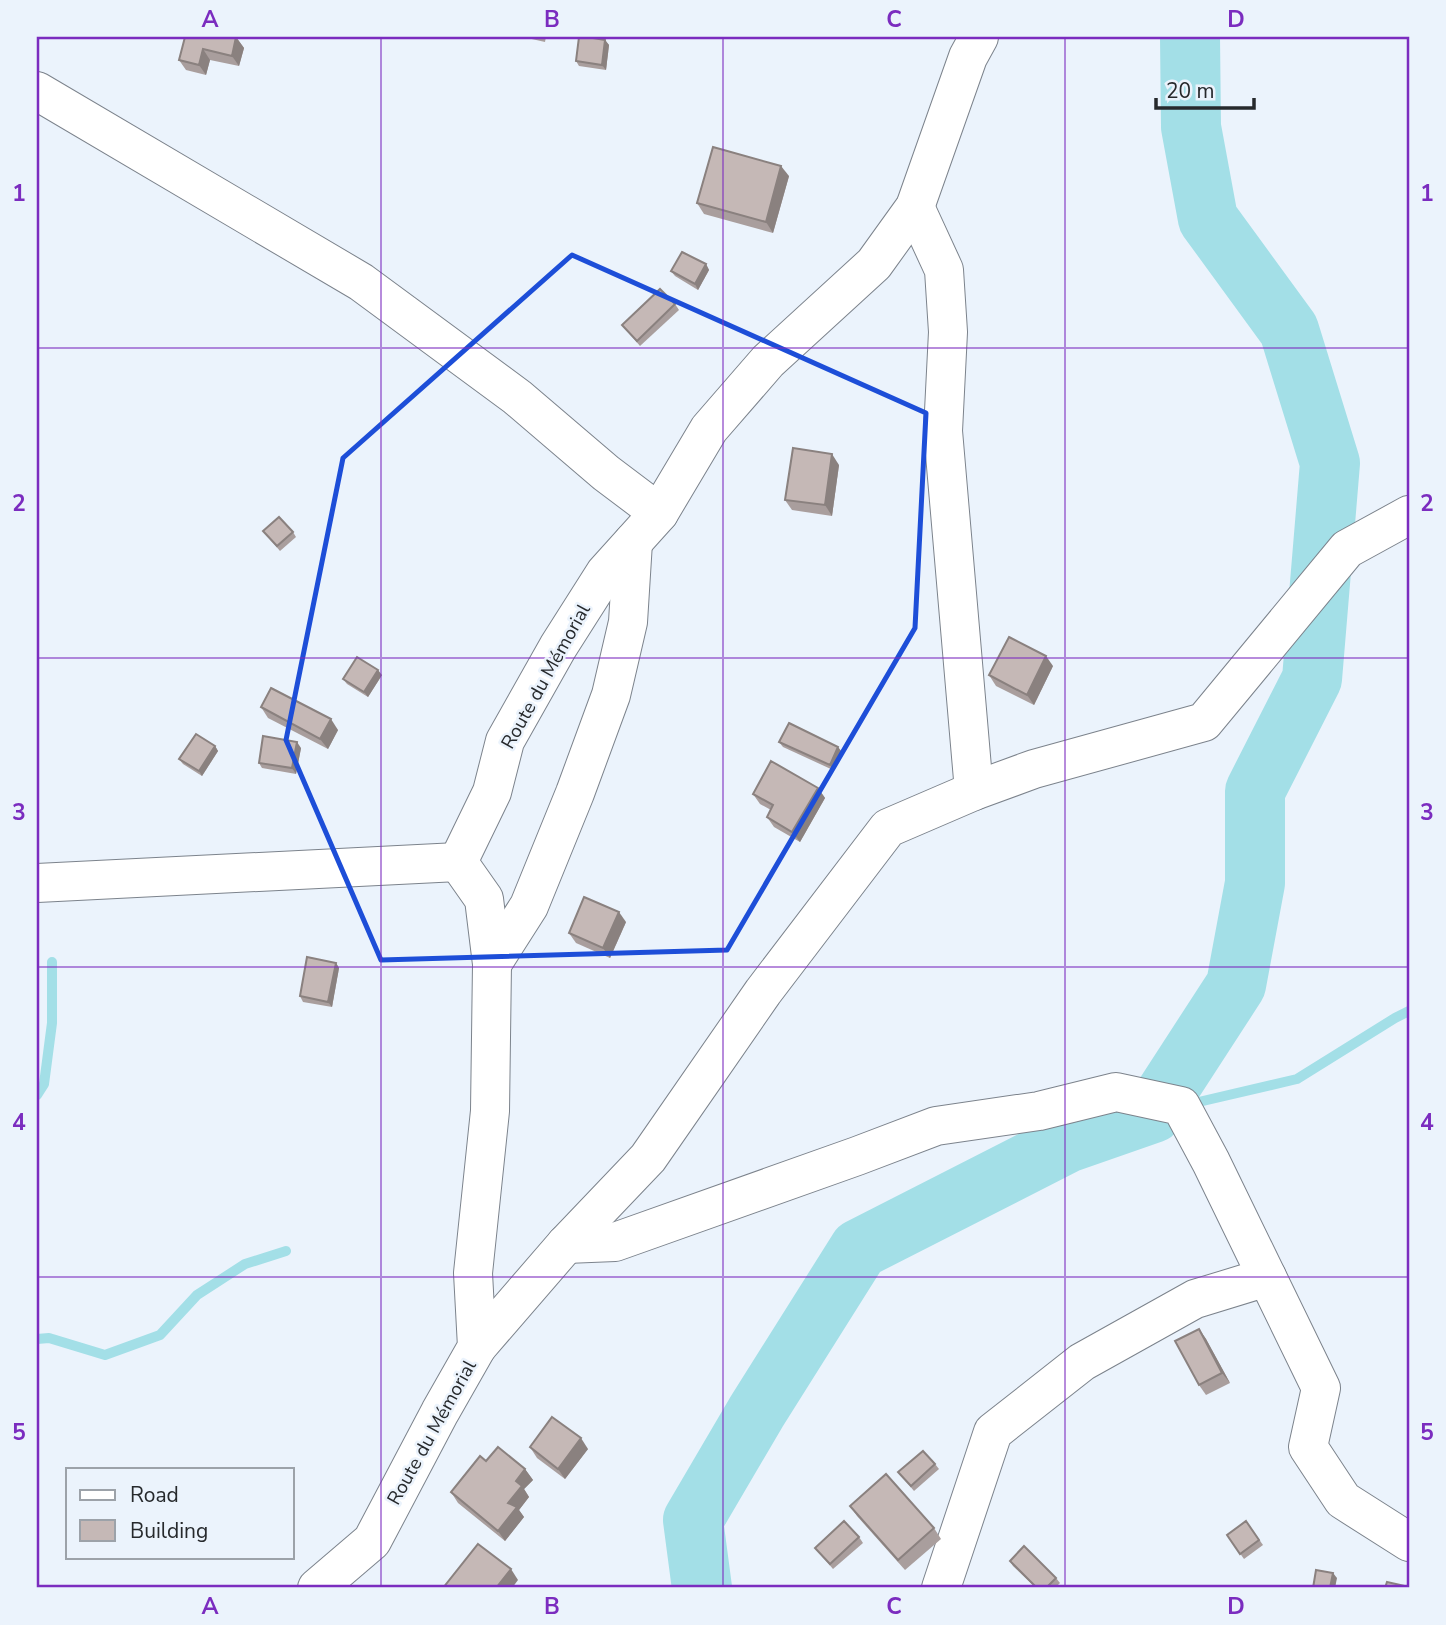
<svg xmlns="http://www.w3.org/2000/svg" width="1446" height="1625" font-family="'Nunito Sans',sans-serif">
<rect width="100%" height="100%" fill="#ebf3fc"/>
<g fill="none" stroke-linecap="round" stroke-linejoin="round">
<g stroke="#a3dfe7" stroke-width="10">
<polyline points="37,1095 44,1084 52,1023 52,962"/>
<polyline points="1190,1104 1297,1079 1395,1018 1409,1011"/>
<polyline points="37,1339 49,1338 105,1355 160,1335 197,1295 245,1264 286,1251"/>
</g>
<polyline stroke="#a3dfe7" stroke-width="60" points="702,1588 693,1520 757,1411 859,1249 1067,1143 1153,1113 1236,985 1255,883 1255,791 1312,679 1330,463 1289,330 1208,219 1191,127 1190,37"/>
<defs>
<g id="minor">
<polyline points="37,91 361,282 517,397 606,473 659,513"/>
<polyline points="915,207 944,270 948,332 943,431 974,791"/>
<polyline points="37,883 458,862"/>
<polyline points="492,964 529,906 575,793 611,695 628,622 633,542"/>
<polyline points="566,1244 615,1242 857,1156 936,1126 1039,1111 1116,1092 1181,1106 1211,1162 1321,1388 1308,1447 1343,1500 1409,1542"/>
<polyline points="477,1347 566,1244 648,1158 763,992 888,828 974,791 1034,769 1204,722 1347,549 1409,515"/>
<polyline points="317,1588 372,1541 440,1412 477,1347 473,1273 490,1111 492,964 484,899 458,862 492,792 505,741 558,647 605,573 659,513 709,429 768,361 874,264 915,207 968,57 979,37"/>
<polyline points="941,1588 993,1432 1082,1362 1195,1299 1267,1277"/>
</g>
</defs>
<use href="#minor" stroke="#7c838c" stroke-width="40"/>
<use href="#minor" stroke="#fff" stroke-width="38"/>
</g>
<g fill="#a99e9d">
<polygon points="185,37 236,37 244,48 239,66 210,60 206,75 186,70 179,60"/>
<polygon points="523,37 546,37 545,42"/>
<polygon points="605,40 609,45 606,70 579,66 576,61"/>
<polygon points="789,176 773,233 704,214 697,203"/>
<polygon points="706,264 709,270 698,290 675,276 671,271"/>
<polygon points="675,304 679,310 640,346 622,325"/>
<polygon points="839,465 832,516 792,510 785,500"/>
<polygon points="263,531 293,532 296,537 280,551"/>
<polygon points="1053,666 1034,705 996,686 989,675"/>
<polygon points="382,675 368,697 347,684 343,679"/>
<polygon points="261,707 338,730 328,749 268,718"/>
<polygon points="779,742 842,752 833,770 783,747"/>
<polygon points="215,746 218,751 202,776 183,764 179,759"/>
<polygon points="301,748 296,774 262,768 259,763"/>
<polygon points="818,788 825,798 800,842 774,827 767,817 771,810 760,804 753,794"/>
<polygon points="626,922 610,958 576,943 569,933"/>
<polygon points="336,963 339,968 332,1007 303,1002 300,996"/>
<polygon points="1199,1329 1206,1339 1230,1383 1206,1395 1199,1385"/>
<polygon points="530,1447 588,1449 565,1479 537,1458"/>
<polygon points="935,1464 939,1469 914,1491 898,1472"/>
<polygon points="525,1469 533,1480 524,1489 529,1497 519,1510 524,1517 505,1541 458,1503 451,1492"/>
<polygon points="850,1506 934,1528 941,1539 905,1570 857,1516"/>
<polygon points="1246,1521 1263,1545 1244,1559 1227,1535"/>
<polygon points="859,1537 863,1543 833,1569 815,1548"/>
<polygon points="1010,1561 1056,1578 1060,1583 1055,1588 1036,1588 1013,1566"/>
</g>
<g fill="#8a817f">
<polygon points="236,37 244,48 239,66 232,56"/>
<polygon points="605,40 609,45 606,70 602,65"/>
<polygon points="203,49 210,60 206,75 199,65"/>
<polygon points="781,166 789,176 773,233 766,222"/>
<polygon points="706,264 709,270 698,290 695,284"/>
<polygon points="832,454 839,465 832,516 825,505"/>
<polygon points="1046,656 1053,666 1034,705 1027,695"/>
<polygon points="378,670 382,675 368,697 364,692"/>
<polygon points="331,719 338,730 328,749 320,739"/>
<polygon points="297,742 301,748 296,774 292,768"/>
<polygon points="215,746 218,751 202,776 199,771"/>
<polygon points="838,747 842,752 833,770 830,765"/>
<polygon points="818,788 825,798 800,842 792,832"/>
<polygon points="619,912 626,922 610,958 603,948"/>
<polygon points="336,963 339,968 332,1007 328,1002"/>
<polygon points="1199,1329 1206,1339 1230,1383 1222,1373"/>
<polygon points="581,1438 588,1449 565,1479 558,1469"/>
<polygon points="525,1469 533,1480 524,1489 529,1497 519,1510 524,1517 505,1541 498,1531 516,1481"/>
<polygon points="511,1569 518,1580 512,1588 496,1588"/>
<polygon points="1333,1573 1337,1578 1335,1588 1330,1588"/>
</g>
<g fill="#c5b8b6" stroke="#8a817f" stroke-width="2">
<polygon points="185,37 236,37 232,56 203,49 199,65 179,60"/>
<polygon points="579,37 587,37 605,40 602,65 576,61"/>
<polygon points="713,147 781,166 766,222 697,203"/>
<polygon points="682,252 706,264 695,284 671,271"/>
<polygon points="660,289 675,304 637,341 622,325"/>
<polygon points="793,448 832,454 825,505 785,500"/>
<polygon points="279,517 293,532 277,546 263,531"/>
<polygon points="1009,637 1046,656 1027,695 989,675"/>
<polygon points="357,657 378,670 364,692 343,679"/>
<polygon points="271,688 331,719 320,739 261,707"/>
<polygon points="789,723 838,747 830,765 779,742"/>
<polygon points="196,734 215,746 199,771 179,759"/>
<polygon points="263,736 297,742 292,768 259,763"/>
<polygon points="771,761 818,788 792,832 767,817 773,805 753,794"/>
<polygon points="584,897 619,912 603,948 569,933"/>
<polygon points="307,957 336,963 328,1002 300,996"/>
<polygon points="1199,1329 1222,1373 1199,1385 1175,1341"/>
<polygon points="552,1417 581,1438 558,1469 530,1447"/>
<polygon points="498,1447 525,1469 516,1481 522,1486 508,1503 517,1507 498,1531 451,1492 480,1456 486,1461"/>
<polygon points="923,1451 935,1464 911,1486 898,1472"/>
<polygon points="886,1474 934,1528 898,1560 850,1506"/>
<polygon points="844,1521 859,1537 830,1564 815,1548"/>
<polygon points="1246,1521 1259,1540 1240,1554 1227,1535"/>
<polygon points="478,1544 511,1569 496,1588 443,1588"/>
<polygon points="1024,1546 1056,1578 1046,1588 1037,1588 1010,1561"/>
<polygon points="1316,1570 1333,1573 1330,1588 1313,1588"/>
<polygon points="1387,1582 1405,1586 1405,1588 1385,1588"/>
</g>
<path fill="none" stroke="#1d4ed8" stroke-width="5" stroke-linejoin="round" d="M572 255 926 413 915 628 727 950 381 960 286 740 343 458Z"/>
<path fill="none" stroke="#7b2cbf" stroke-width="2" stroke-opacity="0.55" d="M381 37V1588M723 37V1588M1065 37V1588M37 348H1409M37 658H1409M37 967H1409M37 1277H1409"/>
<g text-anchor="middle" stroke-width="5" stroke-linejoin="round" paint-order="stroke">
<g font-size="19" fill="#26292c" stroke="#ebf3fc">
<text transform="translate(545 676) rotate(-61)" y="7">Route du Mémorial</text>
<text transform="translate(431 1432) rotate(-61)" y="7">Route du Mémorial</text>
</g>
</g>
<rect width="1446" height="1625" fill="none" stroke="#ebf3fc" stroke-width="77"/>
<rect x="66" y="1468" width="228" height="91" fill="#ebf3fc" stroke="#9ca2a9" stroke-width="2"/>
<rect x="80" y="1490" width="35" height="10" fill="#ffffff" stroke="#9ca2a9" stroke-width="2"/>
<text x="130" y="1502" font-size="21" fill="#26292c">Road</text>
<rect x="80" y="1520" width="35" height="21" fill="#c5b8b6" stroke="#9ca2a9" stroke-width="2"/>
<text x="130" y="1538" font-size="21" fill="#26292c">Building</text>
<path d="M1156 98v10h98v-10" fill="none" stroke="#26292c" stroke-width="3.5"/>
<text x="1166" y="98" font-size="21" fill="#26292c" stroke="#ebf3fc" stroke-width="5" paint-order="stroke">20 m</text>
<rect x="38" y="38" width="1370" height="1548" fill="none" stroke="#7b2cbf" stroke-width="2.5"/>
<g font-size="23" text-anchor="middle" font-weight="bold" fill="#7b2cbf">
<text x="210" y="27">A</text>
<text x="552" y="27">B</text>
<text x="894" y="27">C</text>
<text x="1236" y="27">D</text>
<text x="19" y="201">1</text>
<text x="1427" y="201">1</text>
<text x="19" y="511">2</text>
<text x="1427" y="511">2</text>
<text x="19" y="820">3</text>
<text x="1427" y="820">3</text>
<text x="19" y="1130">4</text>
<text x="1427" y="1130">4</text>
<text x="19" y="1440">5</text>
<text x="1427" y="1440">5</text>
<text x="210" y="1614">A</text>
<text x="552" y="1614">B</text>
<text x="894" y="1614">C</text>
<text x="1236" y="1614">D</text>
</g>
</svg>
